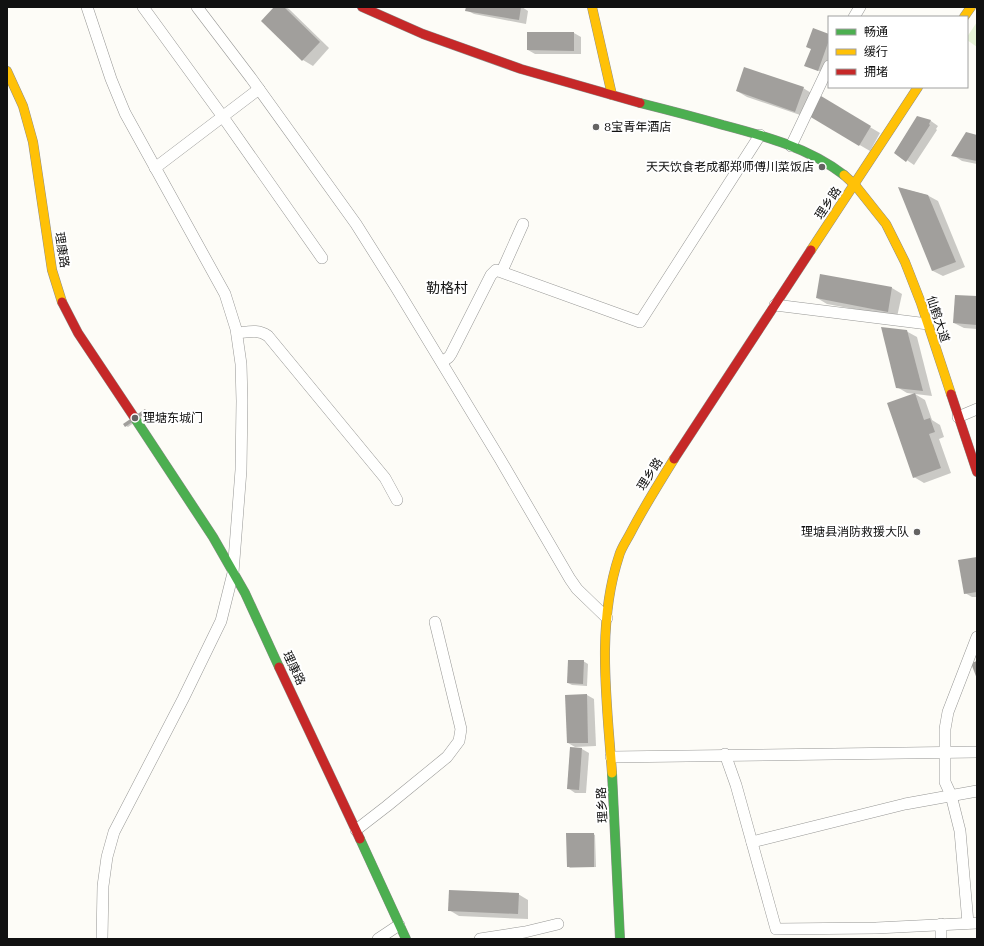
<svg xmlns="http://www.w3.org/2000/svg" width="984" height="946" font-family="'IBM Plex Serif','Noto Sans SC',serif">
<rect width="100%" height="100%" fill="#fdfcf7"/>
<polygon fill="#e7f3d7" points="977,22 977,47 967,40 967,37"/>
<g fill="#0003">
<polygon points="275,7 285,7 289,9 329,48 313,66 303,60 262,21"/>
<polygon points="467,7 522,7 528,11 526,24 474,14 466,10"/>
<polygon points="574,33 581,37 581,54 535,54 528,50"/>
<polygon points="829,35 829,64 825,74 806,65"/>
<polygon points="803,88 813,94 806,117 747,97 737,91"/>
<polygon points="821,98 880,133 870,151 810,116"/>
<polygon points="917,118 931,121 938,126 936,129 937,130 914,165 895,152"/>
<polygon points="977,136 977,164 962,161 953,155"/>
<polygon points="900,188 927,195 938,201 965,267 943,276 933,271"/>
<polygon points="892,288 902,294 897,317 827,304 817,298"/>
<polygon points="977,297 977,329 964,328 954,323"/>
<polygon points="906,331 917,337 932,396 907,393 897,387"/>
<polygon points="915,394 925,400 932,420 940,425 944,437 939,439 951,473 924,483 914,477"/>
<polygon points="145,411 148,413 128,427 126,426"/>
<polygon points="977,558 977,597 972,597 965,593"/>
<polygon points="583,661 588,664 587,686 572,685 568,683"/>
<polygon points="587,695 594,699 596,746 575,747 568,743"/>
<polygon points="582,749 589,753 586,793 575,793 568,788"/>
<polygon points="593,834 595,835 596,867 570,868 568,866"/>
<polygon points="518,894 528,900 528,919 459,916 449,910"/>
</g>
<g fill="#a19f9c">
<polygon points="274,7 284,7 320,42 302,61 261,21"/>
<polygon points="466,7 521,7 519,20 465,11"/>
<polygon points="813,28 829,34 829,40 818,71 804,66 811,49 806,47"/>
<polygon points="527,32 574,32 574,51 527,50"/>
<polygon points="744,67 804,87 795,112 736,91"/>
<polygon points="821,96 871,126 859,146 809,116"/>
<polygon points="917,116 931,120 929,124 930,125 906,162 894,153"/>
<polygon points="966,132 977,135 977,161 951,156"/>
<polygon points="898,187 928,195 956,262 932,271"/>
<polygon points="820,274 892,287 888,312 816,298"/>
<polygon points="955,295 977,296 977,325 953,323"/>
<polygon points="881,327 907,330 923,391 896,388"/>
<polygon points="915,393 924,420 930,418 935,432 929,434 941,468 913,478 887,403"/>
<polygon points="145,409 147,412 125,427 123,424"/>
<polygon points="977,557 977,592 964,594 958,560"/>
<polygon points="568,660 584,660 583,684 567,683"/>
<polygon points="977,661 977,679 971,663"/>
<polygon points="587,694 588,743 567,743 565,695"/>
<polygon points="570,747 582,748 579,790 567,789"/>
<polygon points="566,833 594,833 594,867 567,867"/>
<polygon points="449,890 519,893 518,914 448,911"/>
</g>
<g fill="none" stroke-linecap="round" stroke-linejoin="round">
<defs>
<g id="street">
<polyline points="87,7 111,79 125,113 225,294 236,329 241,364 242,401 241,470 233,573 221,621 183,699 114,832 107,857 103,886 102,939"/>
<polyline points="143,7 223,117 322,258"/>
<polyline points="197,7 251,78 356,224 397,289 500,459 570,579 577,589 607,618"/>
<polyline points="854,17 860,7"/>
<polyline points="791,146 829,66"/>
<polyline points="155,168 259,89"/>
<polyline points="502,271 523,224"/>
<polyline points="775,305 928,324"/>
<path d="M237 333C248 332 258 329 268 336L385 478 397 500"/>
<polyline points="442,362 449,357 451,354 491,275 496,270 640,322 760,135"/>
<polyline points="958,417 977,409"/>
<polyline points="725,754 736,785 776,929 876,928 977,923"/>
<polyline points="611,757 977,752"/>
<polyline points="356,830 387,806 447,757 459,741 461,729 435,622"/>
<polyline points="752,842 905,804 977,791"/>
<polyline points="968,923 960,831 951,795 945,782 945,729 948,712 977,637"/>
<polyline points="378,939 399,925"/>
<polyline points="480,939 525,932 558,924"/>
<polyline points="941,939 941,924"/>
</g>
<g id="fast">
<path d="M640 103C668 110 695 117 723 125 765 136 809 148 844 175"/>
<polyline points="136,420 213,537 245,593 279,667"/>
<polyline points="612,773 620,939"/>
<polyline points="360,839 406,939"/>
</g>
<g id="slow">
<polyline points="592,7 612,95"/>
<polyline points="964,17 971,7"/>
<polyline points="7,71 23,106 33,142 52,270 62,302"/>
<polyline points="844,175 855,185 886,224 905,262 921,303 951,394"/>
<polyline points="811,250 918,87"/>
<path d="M612 773C607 702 596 626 619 556 621 548 627 540 631 532 644 507 659 483 674 459"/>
</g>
<g id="jam">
<polyline points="362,7 423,34 521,69 640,103"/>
<polyline points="62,302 78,333 134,417"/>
<polyline points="951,394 977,472"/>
<polyline points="674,459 811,250"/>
<polyline points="279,667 360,839"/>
</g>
</defs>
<use href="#street" stroke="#979795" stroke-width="12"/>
<use href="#fast" stroke="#8e8d8b" stroke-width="10"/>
<use href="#slow" stroke="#8e8d8b" stroke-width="10"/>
<use href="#jam" stroke="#8e8d8b" stroke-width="10"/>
<use href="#street" stroke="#fffffe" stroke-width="11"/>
<use href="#fast" stroke="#4caf50" stroke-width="9"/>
<use href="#slow" stroke="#ffc107" stroke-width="9"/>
<use href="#jam" stroke="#c62828" stroke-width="9"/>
</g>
<g fill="#646362" stroke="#fff" stroke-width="1.5">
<circle cx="596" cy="127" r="4"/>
<circle cx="822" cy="167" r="4"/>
<circle cx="135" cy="418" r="4"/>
<circle cx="917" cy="532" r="4"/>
</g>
<g text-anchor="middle" stroke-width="4" stroke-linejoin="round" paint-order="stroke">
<g font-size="12" fill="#111" stroke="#fff" text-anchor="start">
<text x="604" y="131">8宝青年酒店</text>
<text x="814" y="171" text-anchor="end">天天饮食老成都郑师傅川菜饭店</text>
<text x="143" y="422">理塘东城门</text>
<text x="909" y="536" text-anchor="end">理塘县消防救援大队</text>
</g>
<g font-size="12" fill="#111" stroke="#fff">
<text transform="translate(828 203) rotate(-56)" y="4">理乡路</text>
<text transform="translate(62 250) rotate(81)" y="4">理康路</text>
<text transform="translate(938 319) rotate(72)" y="4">仙鹤大道</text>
<text transform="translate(650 474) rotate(-57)" y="4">理乡路</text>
<text transform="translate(294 668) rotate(65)" y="4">理康路</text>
<text transform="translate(602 805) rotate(-93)" y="4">理乡路</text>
</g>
<g font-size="14" fill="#111" stroke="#fff">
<text x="447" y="293">勒格村</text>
</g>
</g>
<rect width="984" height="946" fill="none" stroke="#111111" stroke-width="16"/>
<rect x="828" y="16" width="140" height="72" fill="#ffffff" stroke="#a0a0a0"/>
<rect x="836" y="29" width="20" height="6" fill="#4caf50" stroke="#a0a0a0"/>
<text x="864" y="36" font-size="12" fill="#111111">畅通</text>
<rect x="836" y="49" width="20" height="6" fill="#ffc107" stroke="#a0a0a0"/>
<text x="864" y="56" font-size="12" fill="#111111">缓行</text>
<rect x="836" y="69" width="20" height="6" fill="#c62828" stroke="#a0a0a0"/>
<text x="864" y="76" font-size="12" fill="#111111">拥堵</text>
</svg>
